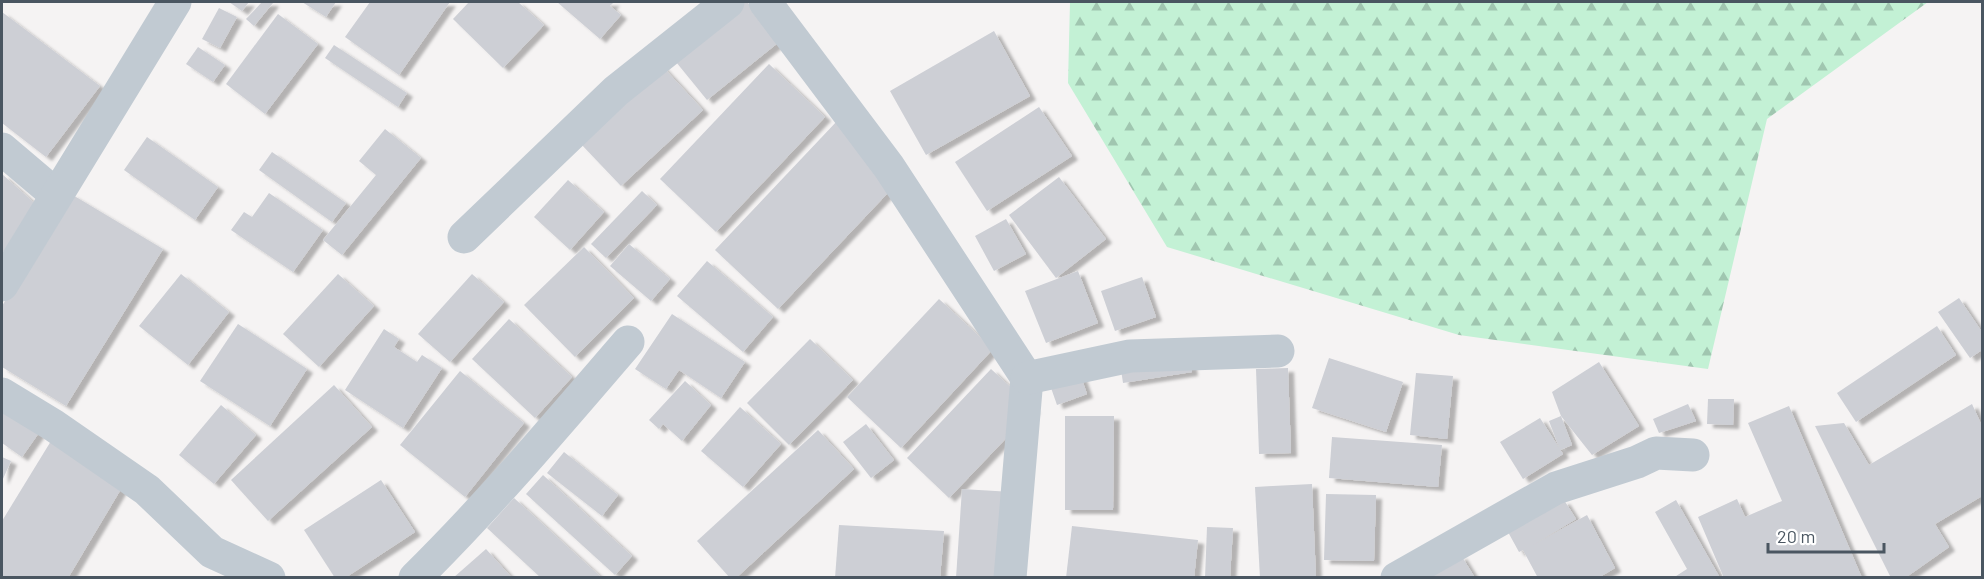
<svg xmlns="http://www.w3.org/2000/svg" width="1984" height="579" font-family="Barlow,sans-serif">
<defs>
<pattern id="forest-firs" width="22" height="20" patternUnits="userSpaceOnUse" patternTransform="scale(1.5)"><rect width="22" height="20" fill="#c3f1d5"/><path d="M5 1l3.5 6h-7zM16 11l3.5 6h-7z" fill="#a0c6b0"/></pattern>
<filter id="shadow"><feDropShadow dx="6" dy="4" stdDeviation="1.5" flood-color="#0004"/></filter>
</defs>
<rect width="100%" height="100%" fill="#f5f3f3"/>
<polygon fill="url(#forest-firs)" points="1070,2 1928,2 1767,119 1708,369 1459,335 1167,247 1068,83"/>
<g fill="#cdcfd5" filter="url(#shadow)">
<polygon points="229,2 249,2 242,11"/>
<polygon points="262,2 271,2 273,3 254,26 246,19"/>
<polygon points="302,2 336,2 326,17"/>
<polygon points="370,2 450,2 399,75 345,37"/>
<polygon points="469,2 518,2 544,25 503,68 453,19"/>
<polygon points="557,2 614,2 610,6 621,15 600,39"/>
<polygon points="740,2 747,2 779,42 707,100 672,57"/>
<polygon points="219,8 237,17 220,48 202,39"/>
<polygon points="2,12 100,86 46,157 2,123"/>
<polygon points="278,14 318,44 265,114 226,84"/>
<polygon points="994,31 1030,96 926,155 890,91"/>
<polygon points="334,45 407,93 398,107 325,58"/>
<polygon points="198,47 225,65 213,82 186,64"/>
<polygon points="769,64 825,117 716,232 660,179"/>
<polygon points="661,65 703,110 621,186 580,143"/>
<polygon points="1039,107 1072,156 987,211 955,162"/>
<polygon points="838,120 901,179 778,309 715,250"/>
<polygon points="385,129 421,158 342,255 323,240 376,175 359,161"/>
<polygon points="147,137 218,187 195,220 124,170"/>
<polygon points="272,152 346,203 332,222 259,170"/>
<polygon points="2,174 41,209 2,253"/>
<polygon points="1059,177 1106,239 1056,278 1009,215"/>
<polygon points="568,180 604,212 570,250 534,217"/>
<polygon points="642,191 657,205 606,258 591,244"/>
<polygon points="269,193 323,230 293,272 231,230 244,212 252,217"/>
<polygon points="71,194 163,249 66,406 2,367 2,306"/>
<polygon points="1006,219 1026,254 994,271 975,236"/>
<polygon points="629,244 670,279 651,301 610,266"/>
<polygon points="584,247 634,298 575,357 524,305"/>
<polygon points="707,261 773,317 743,352 677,296"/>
<polygon points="1078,271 1098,323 1046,343 1025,291"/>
<polygon points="181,274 229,312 188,365 139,326"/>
<polygon points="338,274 374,306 319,367 283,334"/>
<polygon points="472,274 504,302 450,362 418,334"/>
<polygon points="1142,277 1156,317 1115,331 1101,291"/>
<polygon points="1959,298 1982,332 1982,350 1970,358 1938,312"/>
<polygon points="939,299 993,349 901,448 847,397"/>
<polygon points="672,314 745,362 721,398 679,370 666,389 635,369"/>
<polygon points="509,319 572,377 535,418 472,359"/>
<polygon points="238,324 307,369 270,426 200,381"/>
<polygon points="1937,326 1956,355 1856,422 1837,393"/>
<polygon points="384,329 399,339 394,347 417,362 422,355 442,368 403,428 345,390"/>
<polygon points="810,339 853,380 789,445 747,403"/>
<polygon points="1188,346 1192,372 1123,383 1119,356"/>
<polygon points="1329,358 1403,382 1386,432 1312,408"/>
<polygon points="1599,362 1639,426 1592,455 1561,416 1552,392"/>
<polygon points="1288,368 1291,453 1259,454 1256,369"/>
<polygon points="991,369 1034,409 949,498 907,458"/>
<polygon points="460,371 524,423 465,497 400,445"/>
<polygon points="1416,373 1453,376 1447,439 1410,435"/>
<polygon points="1080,374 1087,394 1057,405 1050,385"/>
<polygon points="685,381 711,405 682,441 663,424 659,429 649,420"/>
<polygon points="334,385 372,427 268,521 231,480"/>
<polygon points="2,398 43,427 22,457 2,443"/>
<polygon points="1708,399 1734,399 1733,425 1707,424"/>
<polygon points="1688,404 1696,421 1659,433 1653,419"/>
<polygon points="1972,404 1982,426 1982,496 1935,524 1949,547 1905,578 1891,578 1815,426 1844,423 1869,465"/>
<polygon points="221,405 256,435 214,484 179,455"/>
<polygon points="1789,406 1862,578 1724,578 1698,517 1737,499 1745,517 1782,501 1748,423"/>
<polygon points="740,407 781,444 743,487 701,451"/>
<polygon points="1065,416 1114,416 1113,510 1065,510"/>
<polygon points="1561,416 1572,445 1560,450 1549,421"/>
<polygon points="1540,418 1563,454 1523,479 1500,442"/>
<polygon points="866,424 894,460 871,478 843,442"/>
<polygon points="818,430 854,469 736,578 730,578 697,541"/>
<polygon points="1332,437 1442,445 1438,487 1329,478"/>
<polygon points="51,441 124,484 68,578 2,578 2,521"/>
<polygon points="564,452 618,495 602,516 547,473"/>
<polygon points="2,457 11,461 2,481"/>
<polygon points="543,475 632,556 615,575 526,494"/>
<polygon points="381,480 415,532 345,578 335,578 304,530"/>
<polygon points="1312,484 1316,578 1260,578 1255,487"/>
<polygon points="962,489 1012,492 1006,578 956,578"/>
<polygon points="1326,494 1376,495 1374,561 1324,560"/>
<polygon points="514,498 602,578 541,578 487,528"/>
<polygon points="1564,500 1576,519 1533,545 1587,515 1615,568 1598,578 1538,578 1523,550 1519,552 1508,532"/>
<polygon points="1676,500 1720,578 1673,578 1687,569 1655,512"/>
<polygon points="839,525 944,531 940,578 835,578"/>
<polygon points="1072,526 1198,540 1194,578 1066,578"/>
<polygon points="1207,527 1233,528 1230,578 1205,578"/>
<polygon points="486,549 512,578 453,578"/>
<polygon points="1461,555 1475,578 1428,578"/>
</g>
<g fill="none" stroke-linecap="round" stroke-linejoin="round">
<g stroke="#c1cad2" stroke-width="33">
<polyline points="765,2 889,167 1027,378 1010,578"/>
<polyline points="2,149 55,194"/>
<polyline points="464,237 616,91 728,2"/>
<polyline points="2,285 175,2"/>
<polyline points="1027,378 1130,356 1278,351"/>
<polyline points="2,394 53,425 147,490 212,552 269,578"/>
<path d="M415 578C491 503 559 422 628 342"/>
<polyline points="1397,578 1556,488 1637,462 1656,453 1693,455"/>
</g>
</g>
<rect width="1984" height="579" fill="none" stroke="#4a5661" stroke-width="6"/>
<path d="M1768 543v9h116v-9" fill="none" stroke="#4a5661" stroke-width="3"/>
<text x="1777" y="543" font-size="18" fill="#4a5661" stroke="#ffffff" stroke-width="4.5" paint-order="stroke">20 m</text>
</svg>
